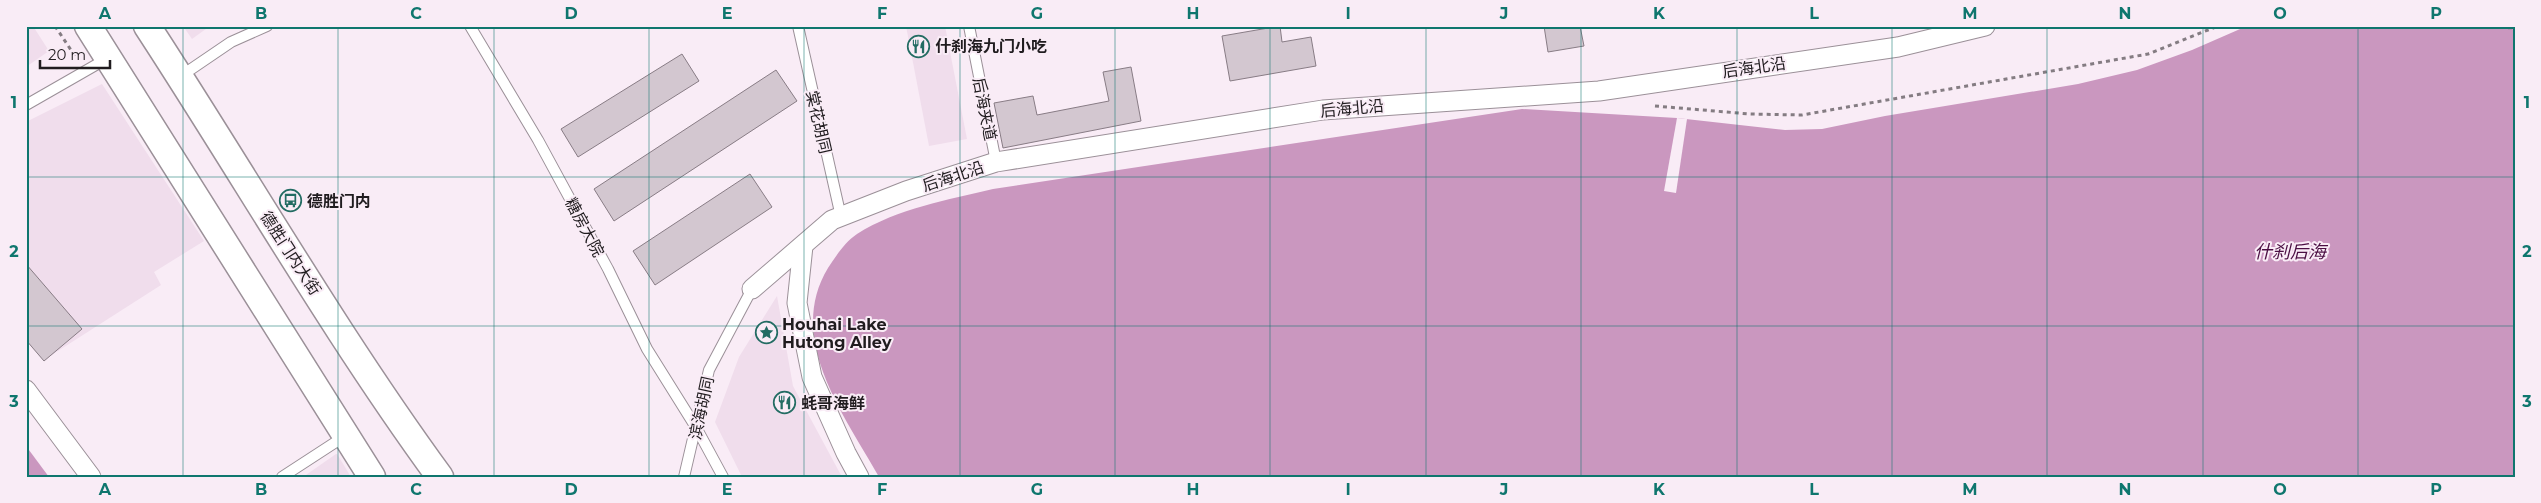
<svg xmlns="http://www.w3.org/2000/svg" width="2541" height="503" font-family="Montserrat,'Noto Sans SC',sans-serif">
<rect width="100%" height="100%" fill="#f9ecf6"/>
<g fill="#f0ddec">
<polygon points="26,26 33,26 49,51 26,67"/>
<polygon points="183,26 210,26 192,39"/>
<polygon points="906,26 945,26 967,139 929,146"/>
<polygon points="102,84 204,241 154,272 161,285 47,358 26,336 26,122"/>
<polygon points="777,296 793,386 842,477 742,477 715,422 739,357"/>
<polygon points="337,454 351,477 303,477 336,454"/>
</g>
<g fill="#ca97bf">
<path d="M2247 26H2515V477H879C845 416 785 339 828 268 836 256 845 242 857 234 898 208 948 200 993 189L1522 109 1677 118 1785 130 1822 129 1885 116 2078 84 2137 70 2192 50Z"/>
<polygon points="26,446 49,477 26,477"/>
</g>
<polygon fill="#f9ecf6" points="1677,118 1687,119 1676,193 1664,191"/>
<g fill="#d3c7d0" stroke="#887c85">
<polygon points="1280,26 1282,42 1311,37 1316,66 1230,81 1222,36"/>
<polygon points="1544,26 1580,26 1584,46 1548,52"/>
<polygon points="682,54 699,81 578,157 561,129"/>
<polygon points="1131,67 1141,121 1003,148 994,103 1033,96 1037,115 1109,101 1103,72"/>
<polygon points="776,70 797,101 614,221 594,189"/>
<polygon points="750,174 772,207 655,285 633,251"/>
<polygon points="26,264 82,329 44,361 26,340"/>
</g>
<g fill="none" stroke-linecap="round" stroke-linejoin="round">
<defs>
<g id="lane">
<polyline points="470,26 538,140 608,269 647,349 697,429 723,477"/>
<polyline points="798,26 841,217"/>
<polyline points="969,26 996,162"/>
<polyline points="181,76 231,42 267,26"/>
<polyline points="26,105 108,58"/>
<polyline points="282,477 345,436"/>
<polyline points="684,477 709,370 752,289"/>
</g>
<g id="street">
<polyline points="803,246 797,303 812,377 846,453 859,477"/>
<polyline points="752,289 832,220 906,191 996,162 1323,110 1599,91 1898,47 1985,26"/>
<polyline points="26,390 91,477"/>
</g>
<g id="secondary">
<polyline points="88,26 372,477"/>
<path d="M147 26C245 176 334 332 440 477"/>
</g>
</defs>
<use href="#lane" stroke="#9b9098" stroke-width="12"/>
<use href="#street" stroke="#9b9098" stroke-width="21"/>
<use href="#secondary" stroke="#9b9098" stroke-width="29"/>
<g stroke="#847c82" stroke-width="3" stroke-dasharray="4 4" stroke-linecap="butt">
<polyline points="55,26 77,59"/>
<polyline points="2468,26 2515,28"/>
<polyline points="1655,106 1750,114 1802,115 2148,54 2218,26"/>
</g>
<use href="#lane" stroke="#fff" stroke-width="10"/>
<use href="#street" stroke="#fff" stroke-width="19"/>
<use href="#secondary" stroke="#fff" stroke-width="26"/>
</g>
<path fill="none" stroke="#0f766e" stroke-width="1" stroke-opacity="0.55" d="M183 26V477M338 26V477M494 26V477M649 26V477M804 26V477M960 26V477M1115 26V477M1270 26V477M1426 26V477M1581 26V477M1737 26V477M1892 26V477M2047 26V477M2203 26V477M2358 26V477M26 177H2515M26 326H2515"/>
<defs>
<symbol id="restaurant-ring" viewBox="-11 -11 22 22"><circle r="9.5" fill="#f9ecf6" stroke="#236c63" stroke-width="1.5"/><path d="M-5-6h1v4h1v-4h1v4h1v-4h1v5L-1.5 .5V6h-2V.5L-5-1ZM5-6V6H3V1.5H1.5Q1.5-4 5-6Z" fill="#236c63"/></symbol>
<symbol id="bus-ring" viewBox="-11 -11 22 22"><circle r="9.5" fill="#f9ecf6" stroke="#236c63" stroke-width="1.5"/><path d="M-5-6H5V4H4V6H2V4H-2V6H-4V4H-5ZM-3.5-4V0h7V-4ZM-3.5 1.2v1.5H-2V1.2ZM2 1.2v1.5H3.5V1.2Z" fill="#236c63"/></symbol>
<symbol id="sight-ring" viewBox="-11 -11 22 22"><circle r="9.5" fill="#f9ecf6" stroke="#236c63" stroke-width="1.5"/><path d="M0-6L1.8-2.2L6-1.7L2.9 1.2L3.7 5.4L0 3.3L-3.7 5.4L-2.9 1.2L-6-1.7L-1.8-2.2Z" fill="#236c63"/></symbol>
</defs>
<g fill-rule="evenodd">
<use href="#restaurant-ring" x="906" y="34" width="25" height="25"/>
<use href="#bus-ring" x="278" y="188" width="25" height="25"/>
<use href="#sight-ring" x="754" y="320" width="25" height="25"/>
<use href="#restaurant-ring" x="772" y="390" width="25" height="25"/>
</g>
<g text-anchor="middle" stroke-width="4" stroke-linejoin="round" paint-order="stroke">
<g font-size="16" font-weight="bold" fill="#201c1f" stroke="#f9ecf6" text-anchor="start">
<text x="935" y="52">什刹海九门小吃</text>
<text x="307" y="207">德胜门内</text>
<text x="782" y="330">Houhai Lake<tspan x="782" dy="18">Hutong Alley</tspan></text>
<text x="801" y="409">蚝哥海鲜</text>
</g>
<g font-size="16" fill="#201c1f" stroke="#f9ecf6">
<text transform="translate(1754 67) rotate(-8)" y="6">后海北沿</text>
<text transform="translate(1352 108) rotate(-5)" y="6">后海北沿</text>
<text transform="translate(985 109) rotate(79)" y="6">后海夹道</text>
<text transform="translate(819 122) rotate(77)" y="6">棠花胡同</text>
<text transform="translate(953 176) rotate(-18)" y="6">后海北沿</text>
<text transform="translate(585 227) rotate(62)" y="6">糖房大院</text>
<text transform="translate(291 253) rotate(57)" y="6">德胜门内大街</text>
<text transform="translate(701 408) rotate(-78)" y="6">滨海胡同</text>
</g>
<g font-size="18" font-style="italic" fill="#4b0f43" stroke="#f9ecf6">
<text x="2290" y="258">什刹后海</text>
</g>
</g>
<rect width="2541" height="503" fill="none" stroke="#f9ecf6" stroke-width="55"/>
<path d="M40 60v8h70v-8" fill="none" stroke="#201c1f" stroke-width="2.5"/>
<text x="48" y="60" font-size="15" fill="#201c1f" stroke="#f9ecf6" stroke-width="4" paint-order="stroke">20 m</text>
<rect x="28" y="28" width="2486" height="448" fill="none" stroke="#0f766e" stroke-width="2"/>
<g font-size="16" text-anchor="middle" font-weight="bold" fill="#0f766e">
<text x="105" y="19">A</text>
<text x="261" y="19">B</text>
<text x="416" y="19">C</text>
<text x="571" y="19">D</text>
<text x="727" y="19">E</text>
<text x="882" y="19">F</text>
<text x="1037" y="19">G</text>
<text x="1193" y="19">H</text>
<text x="1348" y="19">I</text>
<text x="1504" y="19">J</text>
<text x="1659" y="19">K</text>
<text x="1814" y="19">L</text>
<text x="1970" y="19">M</text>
<text x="2125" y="19">N</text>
<text x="2280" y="19">O</text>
<text x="2436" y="19">P</text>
<text x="14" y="108">1</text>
<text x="2527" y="108">1</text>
<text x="14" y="257">2</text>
<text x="2527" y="257">2</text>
<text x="14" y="407">3</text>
<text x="2527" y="407">3</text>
<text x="105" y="495">A</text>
<text x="261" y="495">B</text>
<text x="416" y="495">C</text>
<text x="571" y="495">D</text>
<text x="727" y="495">E</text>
<text x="882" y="495">F</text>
<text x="1037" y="495">G</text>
<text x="1193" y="495">H</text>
<text x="1348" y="495">I</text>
<text x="1504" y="495">J</text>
<text x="1659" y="495">K</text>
<text x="1814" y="495">L</text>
<text x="1970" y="495">M</text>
<text x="2125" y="495">N</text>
<text x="2280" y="495">O</text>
<text x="2436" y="495">P</text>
</g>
</svg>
